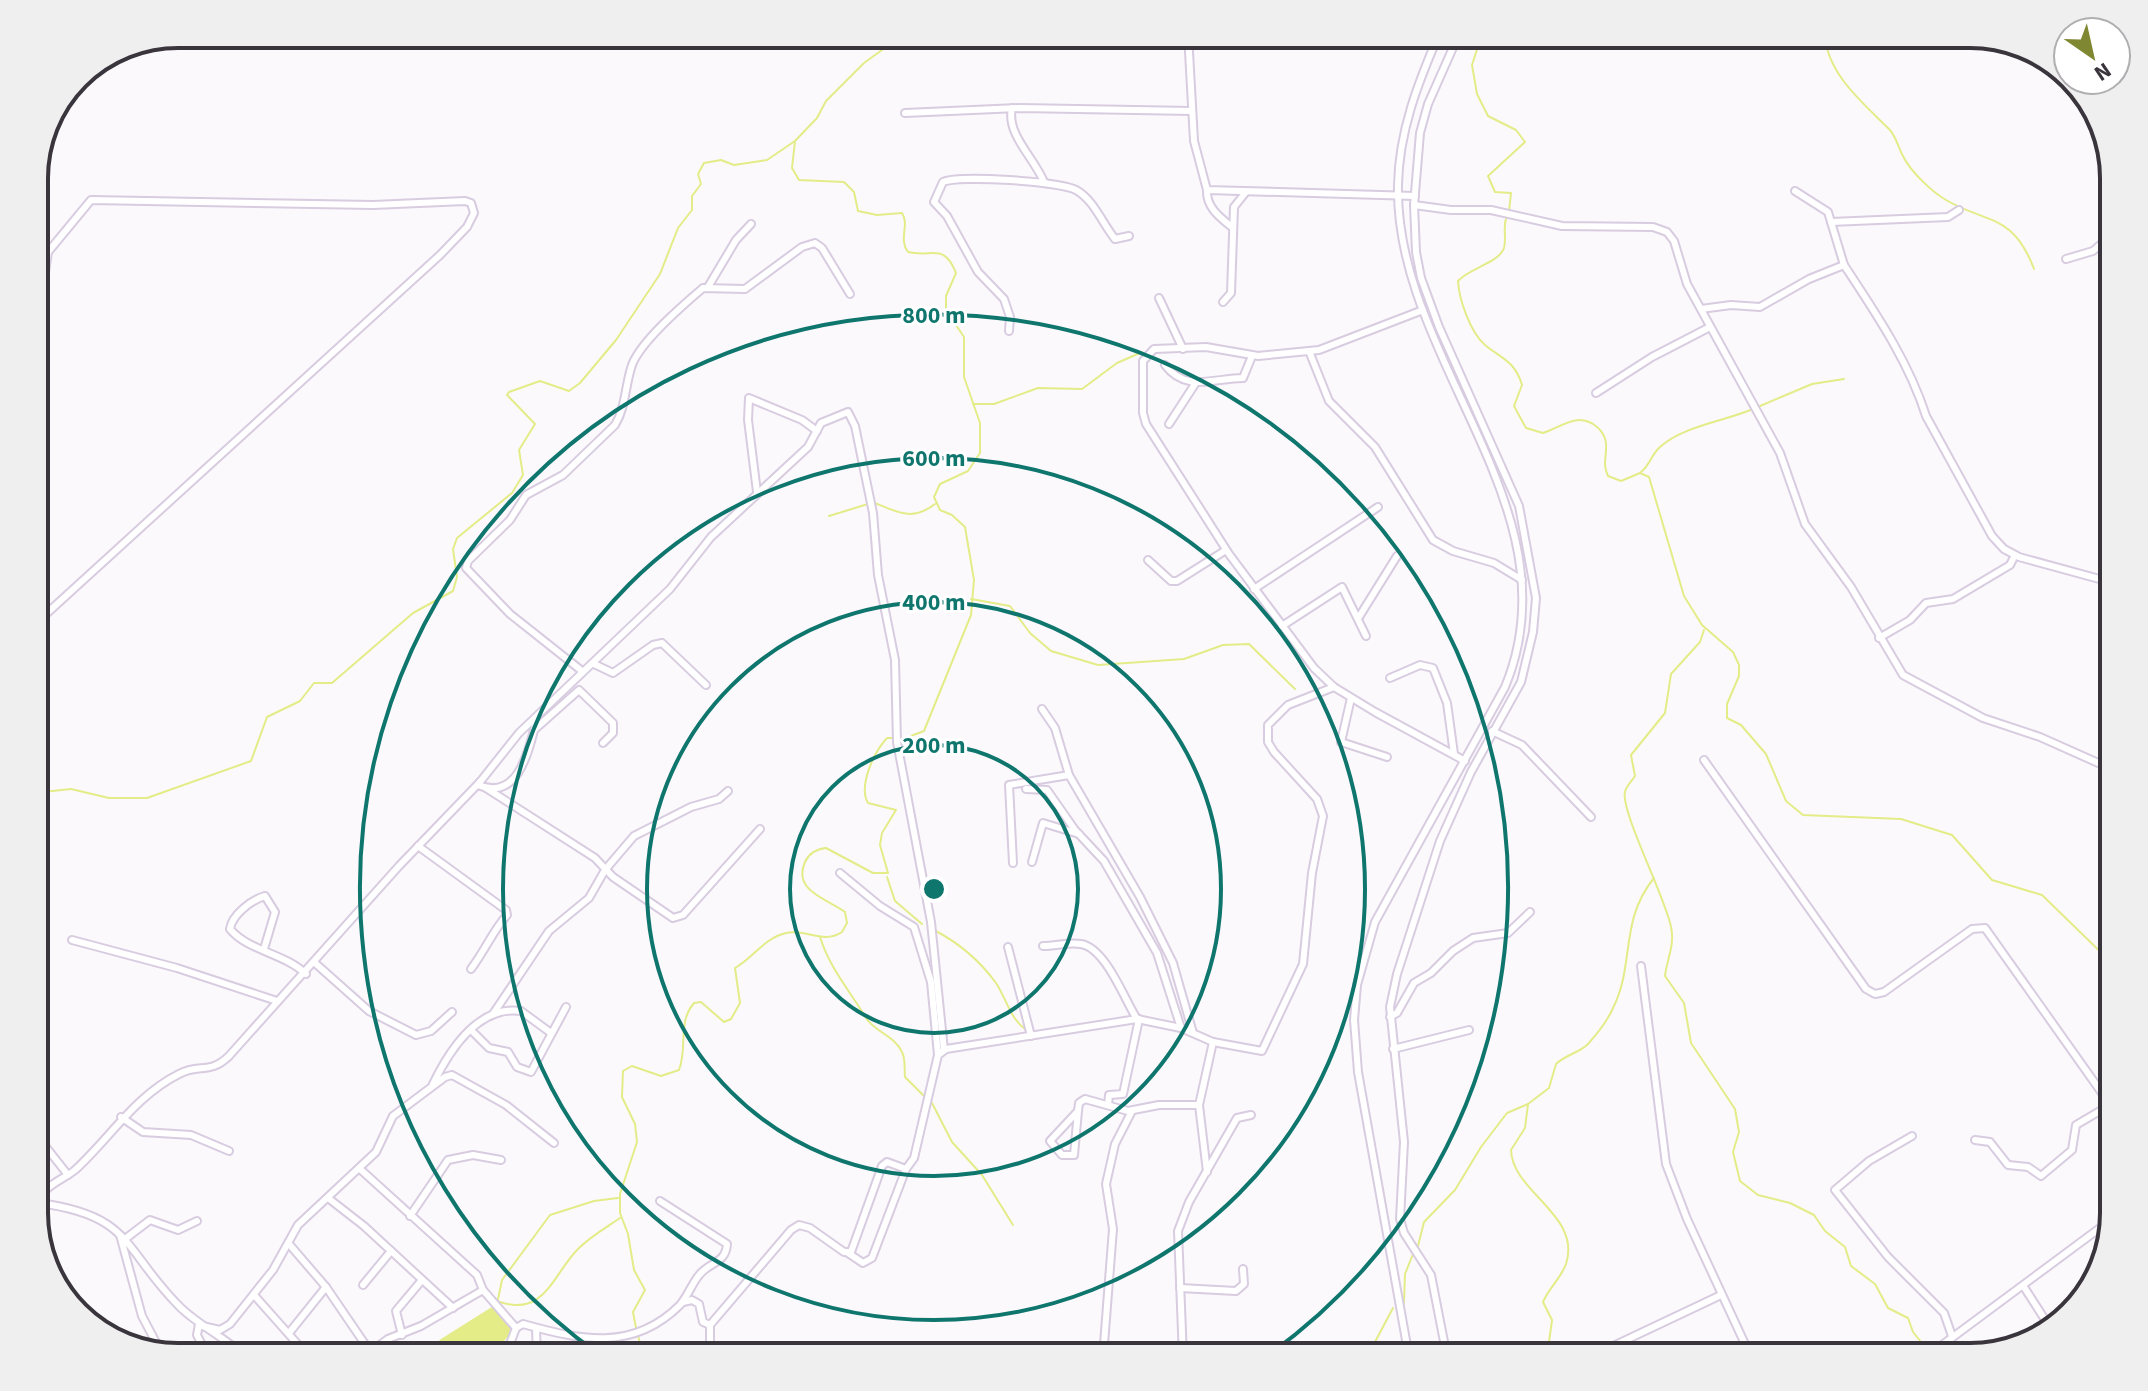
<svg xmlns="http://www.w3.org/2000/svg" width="2148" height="1391" font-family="'Source Sans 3',sans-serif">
<rect width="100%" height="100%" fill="#fcf9fd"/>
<polygon fill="#e3ec87" points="495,1305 516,1328 489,1357 429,1357 434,1345 441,1339"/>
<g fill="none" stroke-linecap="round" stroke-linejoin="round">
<g stroke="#e3ec87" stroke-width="2">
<polyline points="1482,34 1472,65 1477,94 1488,116 1516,130 1525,142 1488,176 1495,192 1511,193 1509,212"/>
<path d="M1825 34C1826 73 1864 104 1889 129 1896 136 1898 147 1903 156 1910 171 1932 192 1946 200 1987 224 2013 213 2034 269"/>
<polyline points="76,77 78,75"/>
<path d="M1507 216C1502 227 1507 237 1504 248 1499 263 1469 268 1458 281 1459 299 1470 332 1485 345 1502 359 1515 361 1522 385L1514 406 1526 428 1543 433C1562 427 1578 411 1597 427 1602 431 1606 438 1606 444 1607 457 1602 463 1608 476L1621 481 1640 473 1649 477 1684 596 1702 625 1733 652 1739 665V676L1727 704V718L1741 725 1766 754 1786 801 1803 815 1901 819 1952 835 1992 880 2042 895 2114 965"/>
<polyline points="973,404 994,404 1038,388 1082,389 1117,363 1142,352"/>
<polyline points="1760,406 1812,384 1844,379"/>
<path d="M1641 472C1650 465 1651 455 1660 447 1683 426 1725 421 1753 409"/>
<path d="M875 503C899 513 913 521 935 504"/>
<polyline points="829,516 868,504"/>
<polyline points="971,599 1010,606 1030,633 1051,651 1098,665 1184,659 1223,645 1249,644 1295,689"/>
<path d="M1704 630 1700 642 1671 674 1665 713 1631 755 1635 776C1632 781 1626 786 1625 792 1620 810 1666 899 1671 927 1675 945 1667 959 1665 976L1684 1003 1691 1043 1735 1109 1739 1132 1733 1152 1740 1181 1758 1195 1790 1203 1814 1215 1825 1231 1845 1247 1851 1266 1875 1284 1888 1308 1908 1318 1913 1332 1929 1352"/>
<path d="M903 739 924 731 971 615 974 580 965 527 952 515 940 510 934 497 940 484 968 471 980 453V423L964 377V337L946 310V296L956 273C944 242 932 258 908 252 898 239 910 225 902 213L877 215 858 211 854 192 844 182 799 180 792 168 795 141 817 118 826 101 864 63 904 34"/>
<polyline points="34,793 71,789 109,798 147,798 251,761 267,717 300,701 314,683 332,683 413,613 453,591 457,577 453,549 457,538 512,493 523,475 519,450 535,424 507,395 509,392 540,381 569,391 580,383 616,340 660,274 678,228 692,210 692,196 701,184 698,174 704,163 721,160 734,165 767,160 795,141"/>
<polyline points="887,877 895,901 922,924"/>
<path d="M934 930C959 943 980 961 996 983 1006 998 1010 1018 1025 1029"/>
<path d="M820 937C830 969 850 991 866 1018 875 1032 895 1036 902 1052 906 1060 904 1068 905 1077L926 1098"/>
<polyline points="932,1103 952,1142 982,1175 1013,1225"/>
<polyline points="1418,1246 1424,1222 1455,1190 1481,1147 1507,1113 1528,1104"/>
<path d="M500 1302C546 1317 553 1273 579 1248 591 1236 607 1227 620 1218"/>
<polyline points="1404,1303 1405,1274 1413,1254"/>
<polyline points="497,1304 502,1280 550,1215 594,1201 618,1198"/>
<path d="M636 1328 633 1312 645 1290 634 1270 628 1234 620 1213V1194L637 1142 635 1124 622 1097 623 1071 632 1066 661 1076 679 1070C688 1046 677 1023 694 1003L701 1002 724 1022 731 1019 740 1003 735 968C753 958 764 938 786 933 805 928 823 945 842 932L847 923 845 912C828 899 792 891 805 862 809 853 817 849 826 848L873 873H888L880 845 882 833 896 810 868 803C858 786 874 752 887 738H893"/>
<polyline points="638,1335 643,1357"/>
<polyline points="659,1357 678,1357"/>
<polyline points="1367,1357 1393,1308"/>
<path d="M1547 1357 1552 1320 1543 1302C1549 1288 1561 1278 1566 1264 1582 1215 1512 1192 1511 1150L1525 1128 1528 1104 1549 1088 1556 1064C1565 1055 1579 1053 1588 1044 1596 1035 1608 1020 1613 1008 1635 965 1619 921 1654 878"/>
</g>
<defs>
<g id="minor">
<polyline points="1188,34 1194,141 1207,190 1415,196"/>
<path d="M1012 108C1006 134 1033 156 1044 182"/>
<polyline points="905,113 1020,108 1192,111"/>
<path d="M1207 190C1206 208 1221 218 1233 228"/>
<polyline points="1795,191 1828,212 1844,265"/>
<polyline points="1414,205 1451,210 1491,210 1562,226 1653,227 1667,232 1674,241 1687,284 1780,453 1805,524 1851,587 1903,675 1983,718 2040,737 2114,770"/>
<polyline points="1831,222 1948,217 1959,210"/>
<polyline points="2066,259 2093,251 2114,233"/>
<polyline points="708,287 736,240 751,224"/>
<polyline points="1159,298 1183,349"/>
<polyline points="1223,302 1231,293 1234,207 1246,192"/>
<path d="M1701 309 1731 305 1760 307 1809 279 1844 265C1875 312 1909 362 1926 416L1992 536 2004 549 2019 557 2114 583"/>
<polyline points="1423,310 1319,350 1258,356 1206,347 1154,349 1143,361 1143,413 1146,424 1229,554 1314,668 1334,687 1375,712 1465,761"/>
<path d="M1009 331 1010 317 1004 299 978 272 947 216 934 202 943 182C959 175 1059 181 1076 190 1094 200 1102 223 1115 239L1129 236"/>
<polyline points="1309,351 1329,401 1375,447 1433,540 1453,551 1494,563 1522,580"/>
<path d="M1165 365C1186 393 1214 378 1243 378L1252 356"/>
<polyline points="1596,393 1652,357 1710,327"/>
<polyline points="1169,424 1195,384"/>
<polyline points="757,492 748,420 749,398 802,420 817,431"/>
<polyline points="1148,560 1171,581 1177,581 1226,550"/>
<polyline points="1254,589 1378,507"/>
<polyline points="1359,617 1397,556"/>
<polyline points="34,625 440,255 467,227 474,213 471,203 465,201 373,205 91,200 48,252 41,299"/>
<polyline points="1282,626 1342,587 1366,636"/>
<polyline points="1879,638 1910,620 1926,603 1953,599 2010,565 2015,555"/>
<polyline points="594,664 613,673 653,645 662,643 706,685"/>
<path d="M582 671 510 614 466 568 468 561 510 520 526 495 563 475 615 425C626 407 625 385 632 365 641 341 683 305 703 288L745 289 802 247 815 243 822 248 850 294"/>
<polyline points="1390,678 1420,665 1433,668 1447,703 1454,754"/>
<polyline points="1351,698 1341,742 1387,757"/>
<polyline points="1042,709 1055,728 1069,775 1140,897 1173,963 1193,1033"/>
<polyline points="534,730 579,690 613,723 613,733 603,743"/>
<polyline points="1492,731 1522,745 1591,817"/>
<polyline points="1704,760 1866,989 1875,994 1884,992 1972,929 1985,928 2114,1110"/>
<path d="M480 782 478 785C517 801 528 754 535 726"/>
<polyline points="486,788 595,858 613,877 673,918 683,915 760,829"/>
<polyline points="1026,789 1047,790 1075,830 1104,861 1157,953 1181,1028"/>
<path d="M418 846 506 910 507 915C492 932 486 949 471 969"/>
<polyline points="1032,862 1043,823 1079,834"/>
<polyline points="1013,863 1009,785 1069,775"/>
<polyline points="840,873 880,906 914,927 931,982 938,1055"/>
<polyline points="72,940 177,968 277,1001"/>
<path d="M1043 946C1056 946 1068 942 1081 944 1106 948 1125 1001 1137 1019"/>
<polyline points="1008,947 1031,1036"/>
<path d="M264 949 275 912 265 896C251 900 232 915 230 929 248 951 284 953 306 974"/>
<polyline points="315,963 369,1011 416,1035 431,1031 452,1012"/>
<polyline points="1641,966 1666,1164 1687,1219 1751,1357"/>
<polyline points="493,1014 549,931 589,898 605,870 634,836 691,807 719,799 728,791"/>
<polyline points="1390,1017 1397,1013 1414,983 1431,973 1453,951 1473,938 1508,933 1530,912"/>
<polyline points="471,1030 489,1048 508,1052 517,1067 531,1072 566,1007"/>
<polyline points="1393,1049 1469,1030"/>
<path d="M433 1084C449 1051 478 1005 521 1011L551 1033"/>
<polyline points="1108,1105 1109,1095 1123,1094 1139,1019"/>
<polyline points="1078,1111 1050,1141 1062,1155 1074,1155 1078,1111 1079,1103 1085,1099 1128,1111 1159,1105 1199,1105"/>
<polyline points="121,1117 143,1132 191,1135 229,1151"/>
<polyline points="34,1124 42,1142 68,1175"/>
<polyline points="1912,1136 1869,1161 1835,1190 1888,1257 1944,1313 1952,1336"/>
<polyline points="1975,1140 1990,1142 2008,1165 2028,1167 2041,1176 2072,1150 2076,1125 2110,1105"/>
<polyline points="360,1169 477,1275 483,1290 516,1328"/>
<polyline points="1207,1172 1199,1105 1213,1042"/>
<polyline points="328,1198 364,1226 453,1308"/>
<path d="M34 1206 38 1203C134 1215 123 1251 181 1308 201 1327 225 1337 245 1357"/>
<polyline points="410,1216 448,1160 473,1155 501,1160"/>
<polyline points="120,1235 142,1316 161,1352"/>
<polyline points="125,1239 150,1220 178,1230 197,1221"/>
<polyline points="289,1244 326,1287 371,1353"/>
<polyline points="848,1253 863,1263 872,1258 906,1169"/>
<path d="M45 1258C44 1241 36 1219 39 1202 41 1187 64 1179 75 1170 110 1138 135 1096 179 1074 200 1063 209 1075 229 1056L399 866 480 782 519 733 670 589 711 537 808 447 821 423 848 412 855 426 873 513 878 575 895 660 897 742 931 922 944 1050"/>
<polyline points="363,1285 391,1251"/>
<polyline points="2024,1287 2051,1329"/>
<polyline points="1180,1288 1236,1291 1244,1284 1243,1269"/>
<polyline points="254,1295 309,1357"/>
<polyline points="683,1302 692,1300 699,1304 703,1322 710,1325 791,1230 799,1225 810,1228 844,1252 851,1252 882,1166 887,1162 906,1169 914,1158 938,1055 946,1049 1137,1019 1181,1028 1213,1042 1262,1051 1303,964 1312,873 1323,816 1317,799 1274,752 1268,742 1268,725 1288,705 1334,687"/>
<polyline points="199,1324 197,1335 208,1357"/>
<polyline points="710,1325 710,1357"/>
<polyline points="202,1326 220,1330 230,1324 273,1270 298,1225 376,1152 393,1116 445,1077 452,1075 506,1105 554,1143"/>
<path d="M516 1328 523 1324C580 1340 633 1352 680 1305 688 1296 692 1283 700 1274 710 1262 726 1263 727 1244L660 1201"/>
<polyline points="536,1328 537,1357"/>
<polyline points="289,1333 326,1287"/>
<polyline points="402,1335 396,1311 422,1280"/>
<polyline points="1146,1354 1191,1351 1243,1357"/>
<polyline points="364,1357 388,1339 421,1326 483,1290"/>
<polyline points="505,1357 516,1328"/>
<polyline points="1103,1357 1113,1229 1106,1184 1115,1144 1132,1111"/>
<polyline points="1183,1357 1178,1231 1189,1202 1237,1118 1251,1115"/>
<path d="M1409 1357 1358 1072 1354 1020 1357 985 1375 922 1505 687C1579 509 1394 360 1398 185 1399 131 1418 83 1439 34"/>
<polyline points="1447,1357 1431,1275 1404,1233 1400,1219 1404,1142 1390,1007 1397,974 1440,841 1471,772 1521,682 1533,632 1536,598 1519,506 1439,327 1421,278 1416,252 1414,205 1420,133 1428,104 1459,34"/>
<polyline points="1590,1357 1721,1295"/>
<polyline points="1926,1357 2112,1219"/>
</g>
</defs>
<use href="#minor" stroke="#d8cce0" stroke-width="10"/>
<use href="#minor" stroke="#fff" stroke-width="6"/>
</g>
<g fill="none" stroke="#0f766e" stroke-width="4">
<circle cx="934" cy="889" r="144"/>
<circle cx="934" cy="889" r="287"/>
<circle cx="934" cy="889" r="431"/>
<path d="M601 1356A574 574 0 1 1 1267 1356"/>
</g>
<path d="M0 0H2148V1391H0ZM178 48H1970A130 130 0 0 1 2100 178V1213A130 130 0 0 1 1970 1343H178A130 130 0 0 1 48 1213V178A130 130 0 0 1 178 48Z" fill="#efefef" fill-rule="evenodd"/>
<path fill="none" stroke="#3a353d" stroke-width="4" d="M178 48H1970A130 130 0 0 1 2100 178V1213A130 130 0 0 1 1970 1343H178A130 130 0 0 1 48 1213V178A130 130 0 0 1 178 48Z"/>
<circle cx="934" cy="889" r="12" fill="#0f766e" stroke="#fff" stroke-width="4"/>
<g font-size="24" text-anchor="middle" font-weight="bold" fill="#0f766e" stroke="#fff" stroke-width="6" stroke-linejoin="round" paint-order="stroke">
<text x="934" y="323">800 m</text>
<text x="934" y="466">600 m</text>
<text x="934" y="610">400 m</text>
<text x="934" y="753">200 m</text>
</g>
<g transform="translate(2092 56) rotate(146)"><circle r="38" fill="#ffffff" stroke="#b0aeb1" stroke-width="2"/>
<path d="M0-6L14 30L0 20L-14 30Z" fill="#808732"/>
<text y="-12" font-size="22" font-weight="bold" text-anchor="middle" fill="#3a353d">N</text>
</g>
</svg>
